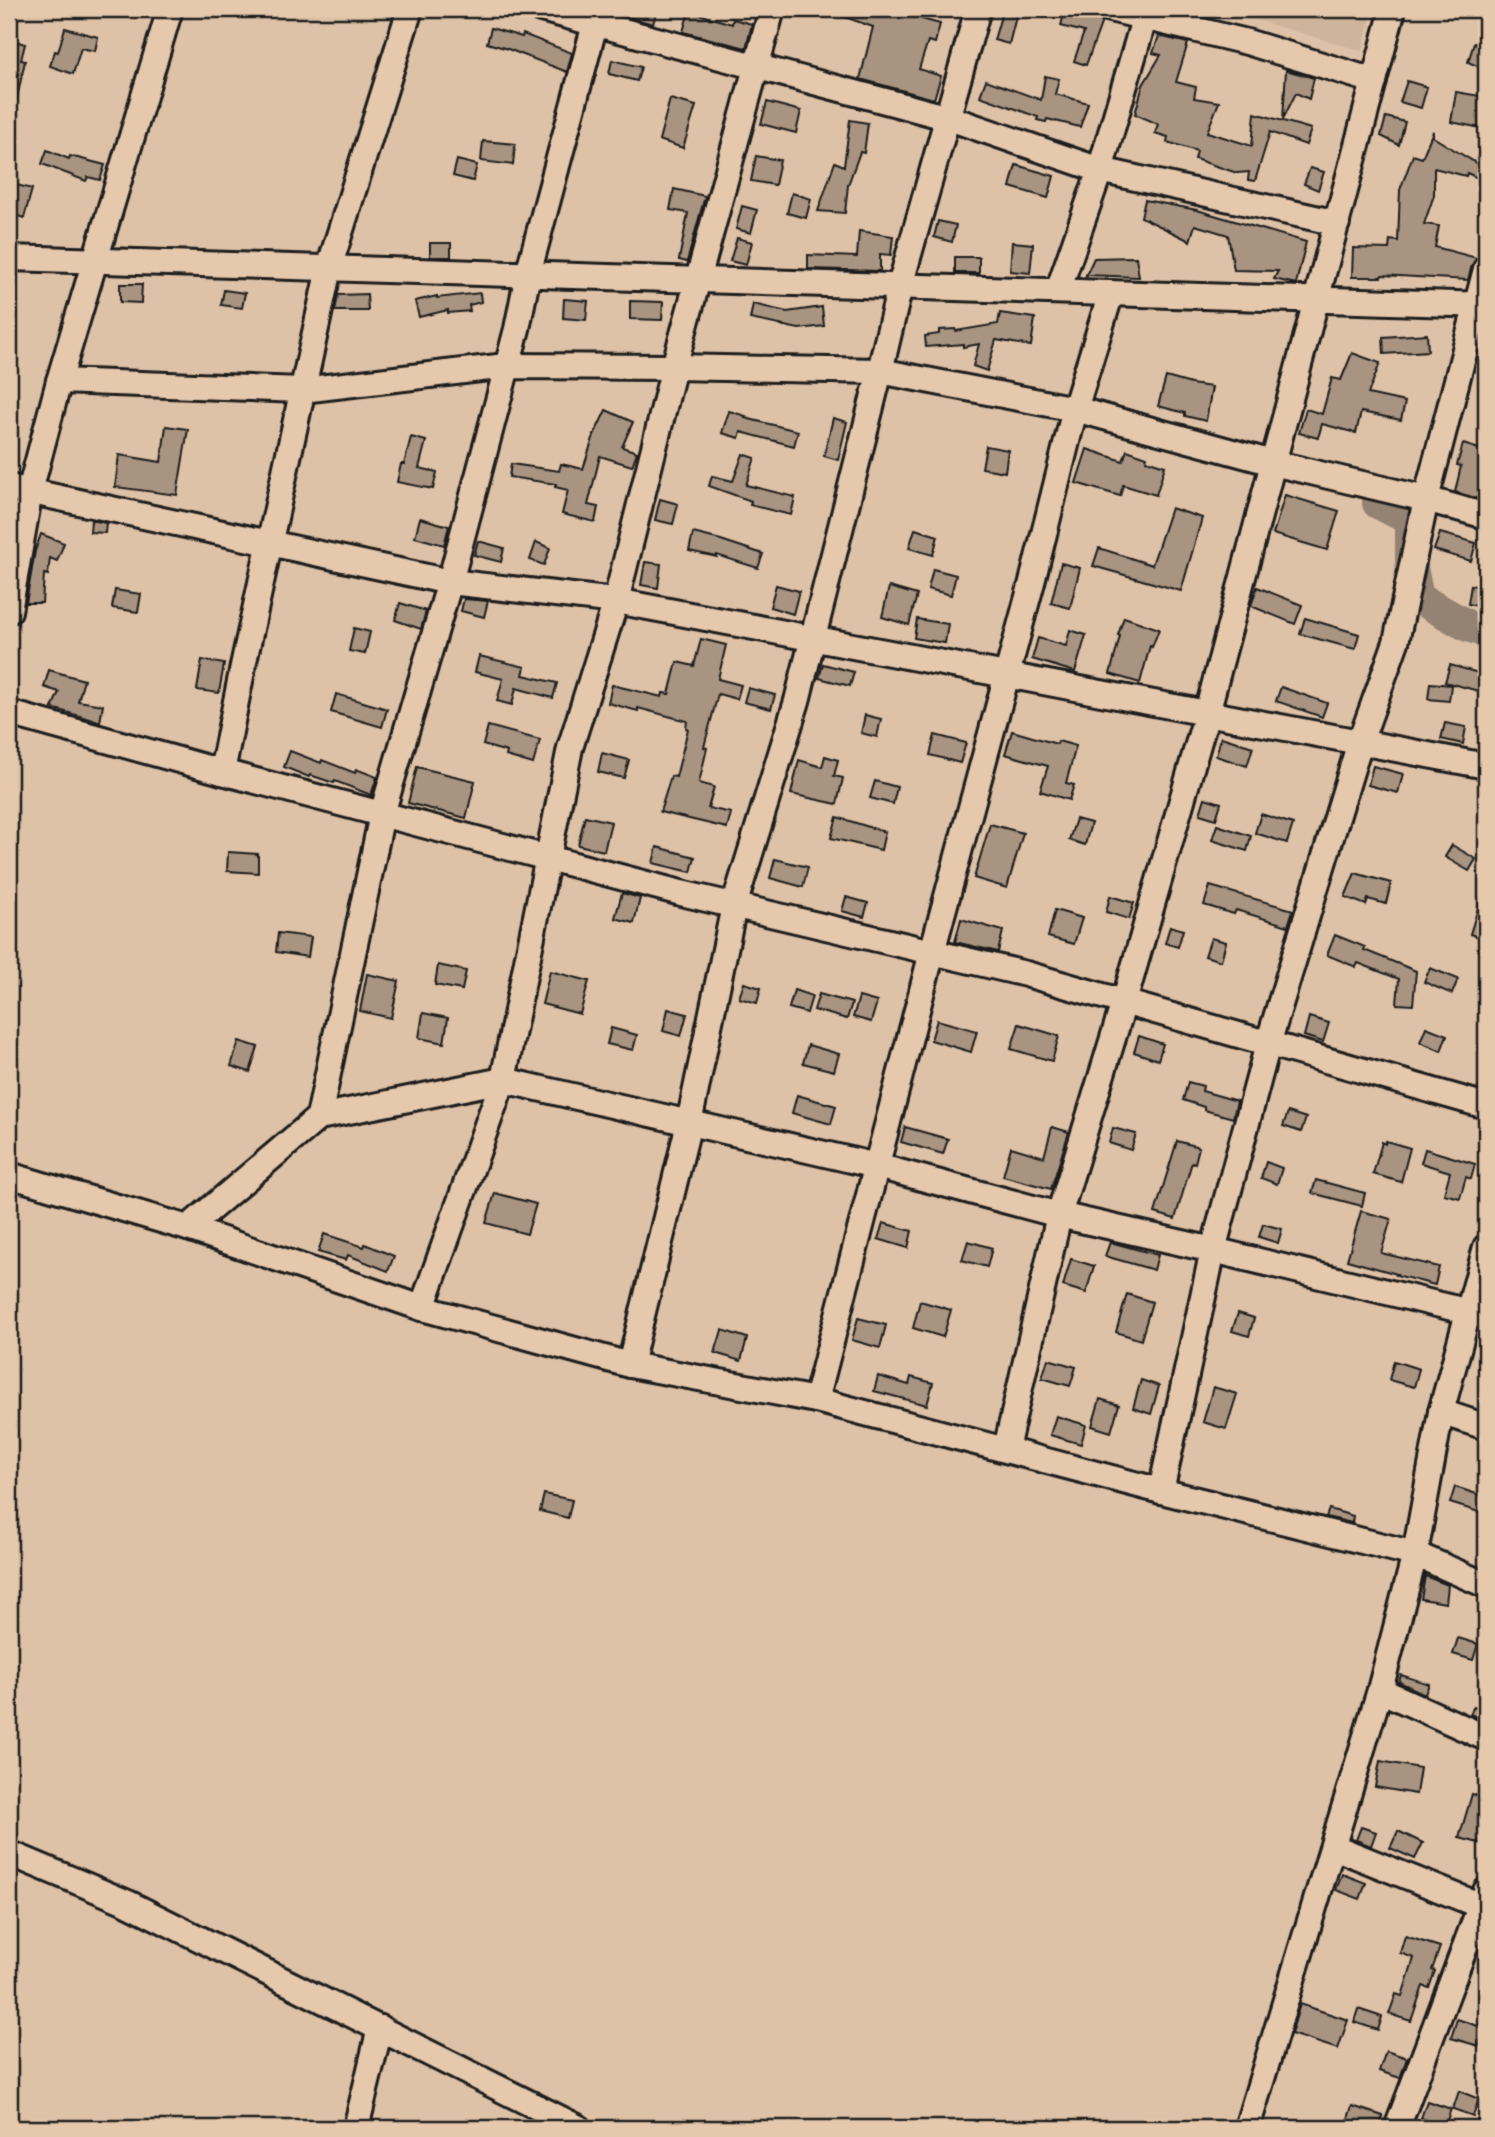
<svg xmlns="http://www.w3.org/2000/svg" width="1495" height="2137" font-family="'Balsamiq Sans',sans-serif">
<rect width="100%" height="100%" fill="#dec2a7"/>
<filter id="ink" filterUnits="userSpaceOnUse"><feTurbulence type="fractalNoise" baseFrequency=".0143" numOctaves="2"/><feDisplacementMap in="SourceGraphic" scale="14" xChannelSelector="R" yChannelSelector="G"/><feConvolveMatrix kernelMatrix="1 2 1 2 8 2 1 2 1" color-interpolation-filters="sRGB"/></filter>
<g filter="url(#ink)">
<polygon fill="#ceb49b" points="1219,9 1373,9 1362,51"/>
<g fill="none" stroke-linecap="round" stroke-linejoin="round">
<polyline stroke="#948272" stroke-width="32" points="1378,503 1411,520 1411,563 1418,598 1468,626 1486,632"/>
</g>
<g fill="#a89480" stroke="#1c1c1c" stroke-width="2">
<polygon points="613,9 657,9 653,24 613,13"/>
<polygon points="829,9 909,9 907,15 940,24 935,43 928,41 919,69 941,76 934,99 860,79 873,27 828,11"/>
<polygon points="1003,9 1018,9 1009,44 994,40"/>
<polygon points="1065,9 1078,9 1096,13 1102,21 1086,65 1074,61 1084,32 1061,26"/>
<polygon points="689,11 732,24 733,19 752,24 746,48 683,32"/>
<polygon points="65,28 98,37 95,51 81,48 73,74 50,66 55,51 58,52"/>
<polygon points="491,28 522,37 523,34 572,53 567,72 508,49 487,43"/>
<polygon points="1159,36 1188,43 1176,82 1196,87 1194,98 1219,102 1207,132 1252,146 1255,113 1311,129 1306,145 1270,132 1255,181 1248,180 1249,172 1237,173 1195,159 1197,151 1167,142 1168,137 1155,133 1158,124 1135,114 1143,85 1161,55 1153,53"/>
<polygon points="12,40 25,44 21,60 25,61 15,107 9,106 9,53"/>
<polygon points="1474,43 1486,48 1486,70 1468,62"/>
<polygon points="612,60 641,67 637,81 609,74"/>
<polygon points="1286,70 1314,78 1309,99 1296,93 1283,119"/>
<polygon points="1045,76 1059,79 1055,94 1088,103 1080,127 1047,119 1046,122 1037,120 1038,117 980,96 986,80 1041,100"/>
<polygon points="1407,81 1427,87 1421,108 1400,102"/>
<polygon points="1456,92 1486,97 1486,129 1451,122"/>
<polygon points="670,99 696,106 683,148 659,140"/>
<polygon points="767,102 801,111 796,133 761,124"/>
<polygon points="1386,117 1405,122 1399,145 1381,136"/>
<polygon points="850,120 868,123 864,153 860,152 848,185 845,213 818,211 835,162 844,166"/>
<polygon points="1433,131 1433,137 1486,169 1486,182 1467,173 1466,176 1434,168 1434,195 1424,224 1439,226 1435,247 1477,258 1472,265 1468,280 1382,275 1381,277 1352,277 1353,248 1389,249 1390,240 1398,241 1400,190 1413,155 1422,158"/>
<polygon points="483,141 515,144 513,165 481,161"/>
<polygon points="47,150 69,159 70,156 105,165 100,180 88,177 86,181 42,164"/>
<polygon points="756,156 780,160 775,185 751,181"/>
<polygon points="457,160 477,165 473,181 453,176"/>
<polygon points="1016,165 1054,176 1048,198 1010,187"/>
<polygon points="1310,168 1324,172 1318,190 1304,184"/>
<polygon points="9,183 32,189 24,218 9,213"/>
<polygon points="674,189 705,196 687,262 679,260 688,213 670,210"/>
<polygon points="792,193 811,199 806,218 787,213"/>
<polygon points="1145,200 1197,210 1306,242 1296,284 1274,279 1278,271 1234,270 1228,235 1195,225 1190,241 1141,217"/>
<polygon points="742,206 757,210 751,233 736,229"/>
<polygon points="938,221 956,225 952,242 934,237"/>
<polygon points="859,231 893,236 891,255 880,254 880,271 808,269 808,255 857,257"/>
<polygon points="737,238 752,242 746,265 730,261"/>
<polygon points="1012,242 1033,244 1030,273 1010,271"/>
<rect x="430" y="243" width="21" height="14"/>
<rect x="955" y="257" width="24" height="16"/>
<polygon points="1136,257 1139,277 1086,275 1094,258"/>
<polygon points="120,284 142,284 141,303 120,302"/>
<polygon points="224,290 245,293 242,308 221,305"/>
<polygon points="480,293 481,302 469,305 470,311 448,313 448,310 419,317 415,301 437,296 437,298"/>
<polygon points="367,294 368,311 335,311 338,295"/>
<polygon points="564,299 588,301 586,320 563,318"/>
<polygon points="630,301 663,302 662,320 630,319"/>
<polygon points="753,304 787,312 822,307 824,326 799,329 750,319"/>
<polygon points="1000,313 1035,318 1031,346 996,340 987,371 973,366 979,344 963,347 963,344 926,347 925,336 939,334 939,330 955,329 956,331 998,324"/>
<polygon points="1427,334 1428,351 1384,354 1383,337"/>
<polygon points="1352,353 1380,363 1368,394 1405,402 1401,420 1361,412 1356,433 1322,424 1318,438 1299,433 1306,409 1322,414 1332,378 1341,380"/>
<polygon points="1166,377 1191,384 1212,387 1206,421 1185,416 1185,413 1158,406"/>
<polygon points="606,410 633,422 622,447 637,452 632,466 600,456 588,505 598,507 595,522 562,514 568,490 555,487 556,484 509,477 511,464 559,471 561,464 583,469 594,435"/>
<polygon points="729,411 746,416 745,418 798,431 794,446 741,432 739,438 722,433"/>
<polygon points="833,418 847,422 838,460 824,456"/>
<polygon points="166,426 188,429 177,495 115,487 119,455 161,462"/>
<polygon points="411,437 426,441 419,468 437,472 433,489 397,482 401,464 404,464"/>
<polygon points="1463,444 1486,451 1486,501 1455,492 1461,466 1457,465"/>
<polygon points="986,446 1008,450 1005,472 982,468"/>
<polygon points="1087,449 1123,461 1127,450 1147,457 1146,460 1165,466 1156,495 1123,485 1120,496 1076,483"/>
<polygon points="743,454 755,458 746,485 795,497 791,515 750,505 751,501 709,486 712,476 733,481"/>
<polygon points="1285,495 1339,511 1327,550 1273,534"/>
<polygon points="660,499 678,504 673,524 655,520"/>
<polygon points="1171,508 1202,518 1181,591 1093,566 1099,548 1152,565"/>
<polygon points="420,518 449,526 444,545 415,537"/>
<polygon points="91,520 106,523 105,533 90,532"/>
<polygon points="915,529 938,536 933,555 909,548"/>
<polygon points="693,533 721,540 763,554 758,568 717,555 717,557 689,551"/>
<polygon points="1440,533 1476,543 1471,561 1434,550"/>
<polygon points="41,534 64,543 57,561 50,558 48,575 44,574 42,603 26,603 35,551"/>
<polygon points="478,541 504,548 501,562 474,555"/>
<polygon points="536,542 550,548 544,565 530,560"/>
<polygon points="645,562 661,564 658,588 641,585"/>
<polygon points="1061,563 1080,568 1070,608 1051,603"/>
<polygon points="933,569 956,575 951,595 928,589"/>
<polygon points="776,585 799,591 793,614 770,607"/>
<polygon points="1471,585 1486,588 1486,608 1468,604"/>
<polygon points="889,587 917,595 909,625 882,617"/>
<polygon points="1257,587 1302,605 1295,624 1251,606"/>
<polygon points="115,590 141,594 138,612 112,608"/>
<polygon points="464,599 488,601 484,617 461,611"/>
<polygon points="400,603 426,611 421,629 395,620"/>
<polygon points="1124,617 1159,629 1152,647 1150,646 1140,683 1110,674 1120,636 1118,635"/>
<polygon points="1305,618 1359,634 1355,649 1300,634"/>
<polygon points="917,619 948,624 945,643 914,638"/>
<polygon points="354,628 370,632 365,654 349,651"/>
<polygon points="1070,630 1086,635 1075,672 1032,659 1038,638 1066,646"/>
<polygon points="701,639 726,645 718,679 741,685 737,699 718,694 704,747 707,748 699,783 714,787 708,808 731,813 727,828 660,812 671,776 676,777 688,729 686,728 687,721 638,708 638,711 608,703 612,685 662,697 663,693 669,694 677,662 694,666"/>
<polygon points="479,656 525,667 523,675 557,683 553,698 516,688 512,705 497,701 503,679 475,672"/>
<polygon points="202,660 224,664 219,693 197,690"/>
<polygon points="823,664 854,672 850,686 819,678"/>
<polygon points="1450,665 1486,675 1486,693 1445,682"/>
<polygon points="49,670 84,680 78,701 103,705 100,722 52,708 59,692 44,687"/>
<polygon points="1430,683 1451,685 1449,701 1428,699"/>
<polygon points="1281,687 1327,703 1322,717 1276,701"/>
<polygon points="748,688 775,695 771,709 744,702"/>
<polygon points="336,694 387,709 382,727 331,712"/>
<polygon points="865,715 881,719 877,737 861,733"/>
<polygon points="1445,723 1466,727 1463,744 1441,739"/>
<polygon points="488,726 540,740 533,764 506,756 507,752 483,745"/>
<polygon points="1012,731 1057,744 1058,741 1076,746 1066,783 1074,785 1069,800 1040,791 1048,766 1005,754"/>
<polygon points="935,735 966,743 960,763 930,755"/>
<polygon points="1221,737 1253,747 1247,766 1216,756"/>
<polygon points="290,751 321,763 322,760 355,773 356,769 377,777 371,795 335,781 334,783 310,775 309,777 284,767"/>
<polygon points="602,753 629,760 624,778 598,772"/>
<polygon points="825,756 838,760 834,776 843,778 837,804 791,794 799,760 822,767"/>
<polygon points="1373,766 1403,774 1398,793 1368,785"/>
<polygon points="417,767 475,781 466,818 408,803"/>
<polygon points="875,781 897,787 893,804 870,798"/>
<polygon points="1205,798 1221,803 1216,819 1200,814"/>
<polygon points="1261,814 1293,824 1287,843 1255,833"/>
<polygon points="585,816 611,822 604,851 578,845"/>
<polygon points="837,817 885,832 881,850 831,838"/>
<polygon points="1076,819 1091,823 1085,845 1069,840"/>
<polygon points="990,824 1023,833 1007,888 974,878"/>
<polygon points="1217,825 1251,836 1247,851 1212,840"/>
<polygon points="1452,845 1476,859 1469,871 1445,857"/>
<polygon points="657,847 695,857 691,872 653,863"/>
<polygon points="228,852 258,854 258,873 227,871"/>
<polygon points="775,859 808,867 803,887 770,878"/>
<polygon points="1355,873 1391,883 1386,904 1368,899 1366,905 1345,897"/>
<polygon points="1210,886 1293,910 1288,926 1236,910 1234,914 1204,905"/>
<polygon points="1483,892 1486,892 1486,940 1470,934"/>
<polygon points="622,893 640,898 634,923 615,918"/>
<polygon points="1110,896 1134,903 1129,919 1106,912"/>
<polygon points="846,897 868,903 864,917 842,911"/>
<polygon points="1055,910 1082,918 1074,944 1048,937"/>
<polygon points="961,919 1003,931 998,952 955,942"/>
<polygon points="1170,926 1183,930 1178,947 1165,943"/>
<polygon points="278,933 311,937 308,957 276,952"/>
<polygon points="1335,935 1365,947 1364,950 1416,971 1413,1005 1397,1004 1399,979 1358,963 1356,967 1327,955"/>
<polygon points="1211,938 1226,942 1221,961 1205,956"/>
<polygon points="438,965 466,971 462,990 435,985"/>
<polygon points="1430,968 1458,979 1452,994 1424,982"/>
<polygon points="550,971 589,981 580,1014 542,1004"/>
<polygon points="367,974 399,981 391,1018 360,1011"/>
<polygon points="744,983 761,988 757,1003 739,998"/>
<polygon points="794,990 812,996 807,1013 789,1008"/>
<polygon points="819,994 852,1003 847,1019 814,1010"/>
<polygon points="859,997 877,1002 871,1022 853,1017"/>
<polygon points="668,1009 687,1014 681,1036 663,1031"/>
<polygon points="423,1013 448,1018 444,1043 419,1038"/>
<polygon points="1309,1017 1329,1023 1323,1042 1304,1036"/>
<polygon points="937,1020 977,1031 971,1052 931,1040"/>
<polygon points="1019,1024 1059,1036 1052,1061 1011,1049"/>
<polygon points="1426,1027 1447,1035 1441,1051 1420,1042"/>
<polygon points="611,1028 637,1035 633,1050 607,1044"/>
<polygon points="1139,1036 1163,1044 1158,1060 1134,1052"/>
<polygon points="239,1041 258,1047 250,1072 231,1066"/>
<polygon points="808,1045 839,1054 834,1071 803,1063"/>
<polygon points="1188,1082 1203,1086 1202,1091 1237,1101 1233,1118 1204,1110 1204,1107 1183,1100"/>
<polygon points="797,1095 836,1106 831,1124 792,1113"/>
<polygon points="1288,1112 1306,1118 1301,1132 1283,1126"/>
<polygon points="905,1127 948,1139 943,1154 901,1142"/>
<polygon points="1052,1127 1069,1132 1051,1189 1003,1176 1011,1147 1044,1157"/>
<polygon points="1113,1128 1136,1134 1131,1150 1109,1143"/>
<polygon points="1177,1141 1199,1147 1195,1163 1192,1162 1175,1219 1155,1213"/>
<polygon points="1386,1141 1410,1148 1401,1182 1373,1174 1382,1142 1385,1144"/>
<polygon points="1425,1149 1475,1164 1471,1179 1466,1177 1460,1198 1444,1194 1450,1172 1421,1163"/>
<polygon points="1266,1162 1282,1168 1277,1184 1261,1178"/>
<polygon points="1316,1180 1365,1193 1362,1206 1312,1193"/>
<polygon points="495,1193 536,1204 527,1234 486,1223"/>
<polygon points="1361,1211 1391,1219 1381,1253 1439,1267 1435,1285 1396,1275 1397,1274 1347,1260"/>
<polygon points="883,1223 912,1231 908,1248 878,1239"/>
<polygon points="1263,1224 1282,1229 1278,1243 1259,1237"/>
<polygon points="324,1234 364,1247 365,1244 394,1256 388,1271 348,1255 346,1260 318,1252"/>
<polygon points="968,1241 992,1248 987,1267 962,1260"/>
<polygon points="1110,1242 1158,1255 1154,1270 1105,1256"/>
<polygon points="1071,1259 1094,1266 1086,1293 1063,1286"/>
<polygon points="1127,1294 1152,1302 1141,1340 1116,1332"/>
<polygon points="920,1301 951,1310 943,1337 913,1328"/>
<polygon points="1238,1313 1254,1318 1249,1336 1232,1331"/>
<polygon points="858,1318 886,1325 880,1348 852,1340"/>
<polygon points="722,1330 747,1338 741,1361 715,1353"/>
<polygon points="1048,1359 1076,1367 1070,1386 1042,1378"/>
<polygon points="1394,1361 1419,1369 1414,1387 1389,1380"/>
<polygon points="878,1376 909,1385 911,1377 933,1383 927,1405 874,1391"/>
<polygon points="1141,1380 1159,1386 1151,1414 1133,1408"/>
<polygon points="1213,1387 1237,1394 1226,1429 1203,1422"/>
<polygon points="1100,1399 1119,1405 1111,1432 1092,1426"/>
<polygon points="1056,1416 1086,1425 1081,1444 1050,1435"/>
<polygon points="1455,1487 1486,1497 1482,1513 1450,1503"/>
<polygon points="544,1494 572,1500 568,1518 540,1511"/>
<polygon points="1329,1509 1353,1516 1352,1523 1326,1517"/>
<polygon points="1425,1576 1448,1585 1446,1603 1421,1599"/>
<polygon points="1458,1638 1478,1644 1473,1660 1453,1654"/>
<polygon points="1401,1675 1429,1684 1425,1694 1399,1682"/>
<polygon points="1474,1706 1486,1711 1486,1722 1470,1714"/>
<polygon points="1380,1761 1420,1768 1416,1794 1375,1787"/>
<polygon points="1472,1794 1486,1798 1486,1829 1483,1844 1459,1838"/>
<polygon points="1361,1827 1376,1832 1371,1846 1356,1840"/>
<polygon points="1398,1831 1423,1843 1415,1859 1390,1848"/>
<polygon points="1342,1874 1366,1883 1360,1899 1336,1890"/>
<polygon points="1405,1936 1440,1947 1432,1970 1435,1971 1429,1988 1423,1986 1411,2021 1389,2014 1396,1994 1402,1996 1414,1958 1400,1953"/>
<polygon points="1300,2004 1348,2020 1338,2049 1291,2034"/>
<polygon points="1358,2009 1382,2017 1378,2030 1354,2022"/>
<polygon points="1457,2019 1484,2028 1479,2046 1451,2038"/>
<polygon points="1386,2051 1407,2058 1400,2078 1379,2071"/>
<polygon points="1459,2091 1479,2099 1473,2116 1453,2109"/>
<polygon points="1427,2101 1451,2109 1445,2126 1421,2118"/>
<polygon points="1352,2106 1383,2116 1379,2128 1345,2128"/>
</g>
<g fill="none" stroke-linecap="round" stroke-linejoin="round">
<defs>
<g id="minor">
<polyline points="541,9 949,118 1100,170 1337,223"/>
<polyline points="1110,9 1247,42 1374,81"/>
<polyline points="9,258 1486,305"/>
<polyline points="1058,291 1100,170 1147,9"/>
<polyline points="59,381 302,390 506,366 674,367 880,371 1075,409 1273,463 1426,499 1486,516"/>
<polyline points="9,487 450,582 616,601 1486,766"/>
<polyline points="9,611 30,491 59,381 170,9"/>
<polyline points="9,713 222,772 681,893 1026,974 1486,1106"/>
<polyline points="222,772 243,666 329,268 410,9"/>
<polyline points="319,1117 382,814 453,571 517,329 528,274 599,9"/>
<polyline points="9,1175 188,1228 422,1308 630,1365 816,1400 1161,1491 1415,1554 1486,1585"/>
<polyline points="188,1228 319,1117 503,1080 877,1166 1059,1215 1213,1250 1486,1316"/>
<polyline points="422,1308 503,1080 570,748 616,601 674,367 772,9"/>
<polyline points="630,1365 689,1123 734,906 797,701 880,371 900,286 978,9"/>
<polyline points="816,1400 932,952 1032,582 1075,409 1111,293"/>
<polyline points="1441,1412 1486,1427"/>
<polyline points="1006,1449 1059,1215 1124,1002 1207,713 1393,9"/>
<polyline points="1161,1491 1213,1250 1268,1044 1360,742 1396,642 1426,499 1486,269"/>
<polyline points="1380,1690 1486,1738"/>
<polyline points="1334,1847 1486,1908"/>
<polyline points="9,1853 128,1903 579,2128"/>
<polyline points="356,2128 380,2028"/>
<polyline points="1247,2128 1380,1690 1415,1554 1441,1412 1486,1247"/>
<polyline points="1397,2128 1486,1891"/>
</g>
</defs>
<use href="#minor" stroke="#1c1c1c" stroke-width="30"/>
<use href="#minor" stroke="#e6c9ad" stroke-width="24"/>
</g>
</g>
<rect width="1495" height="2137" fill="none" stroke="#e6c9ad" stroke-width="35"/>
<rect x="18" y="18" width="1460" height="2102" fill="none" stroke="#1c1c1c" stroke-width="2.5" filter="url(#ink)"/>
</svg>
